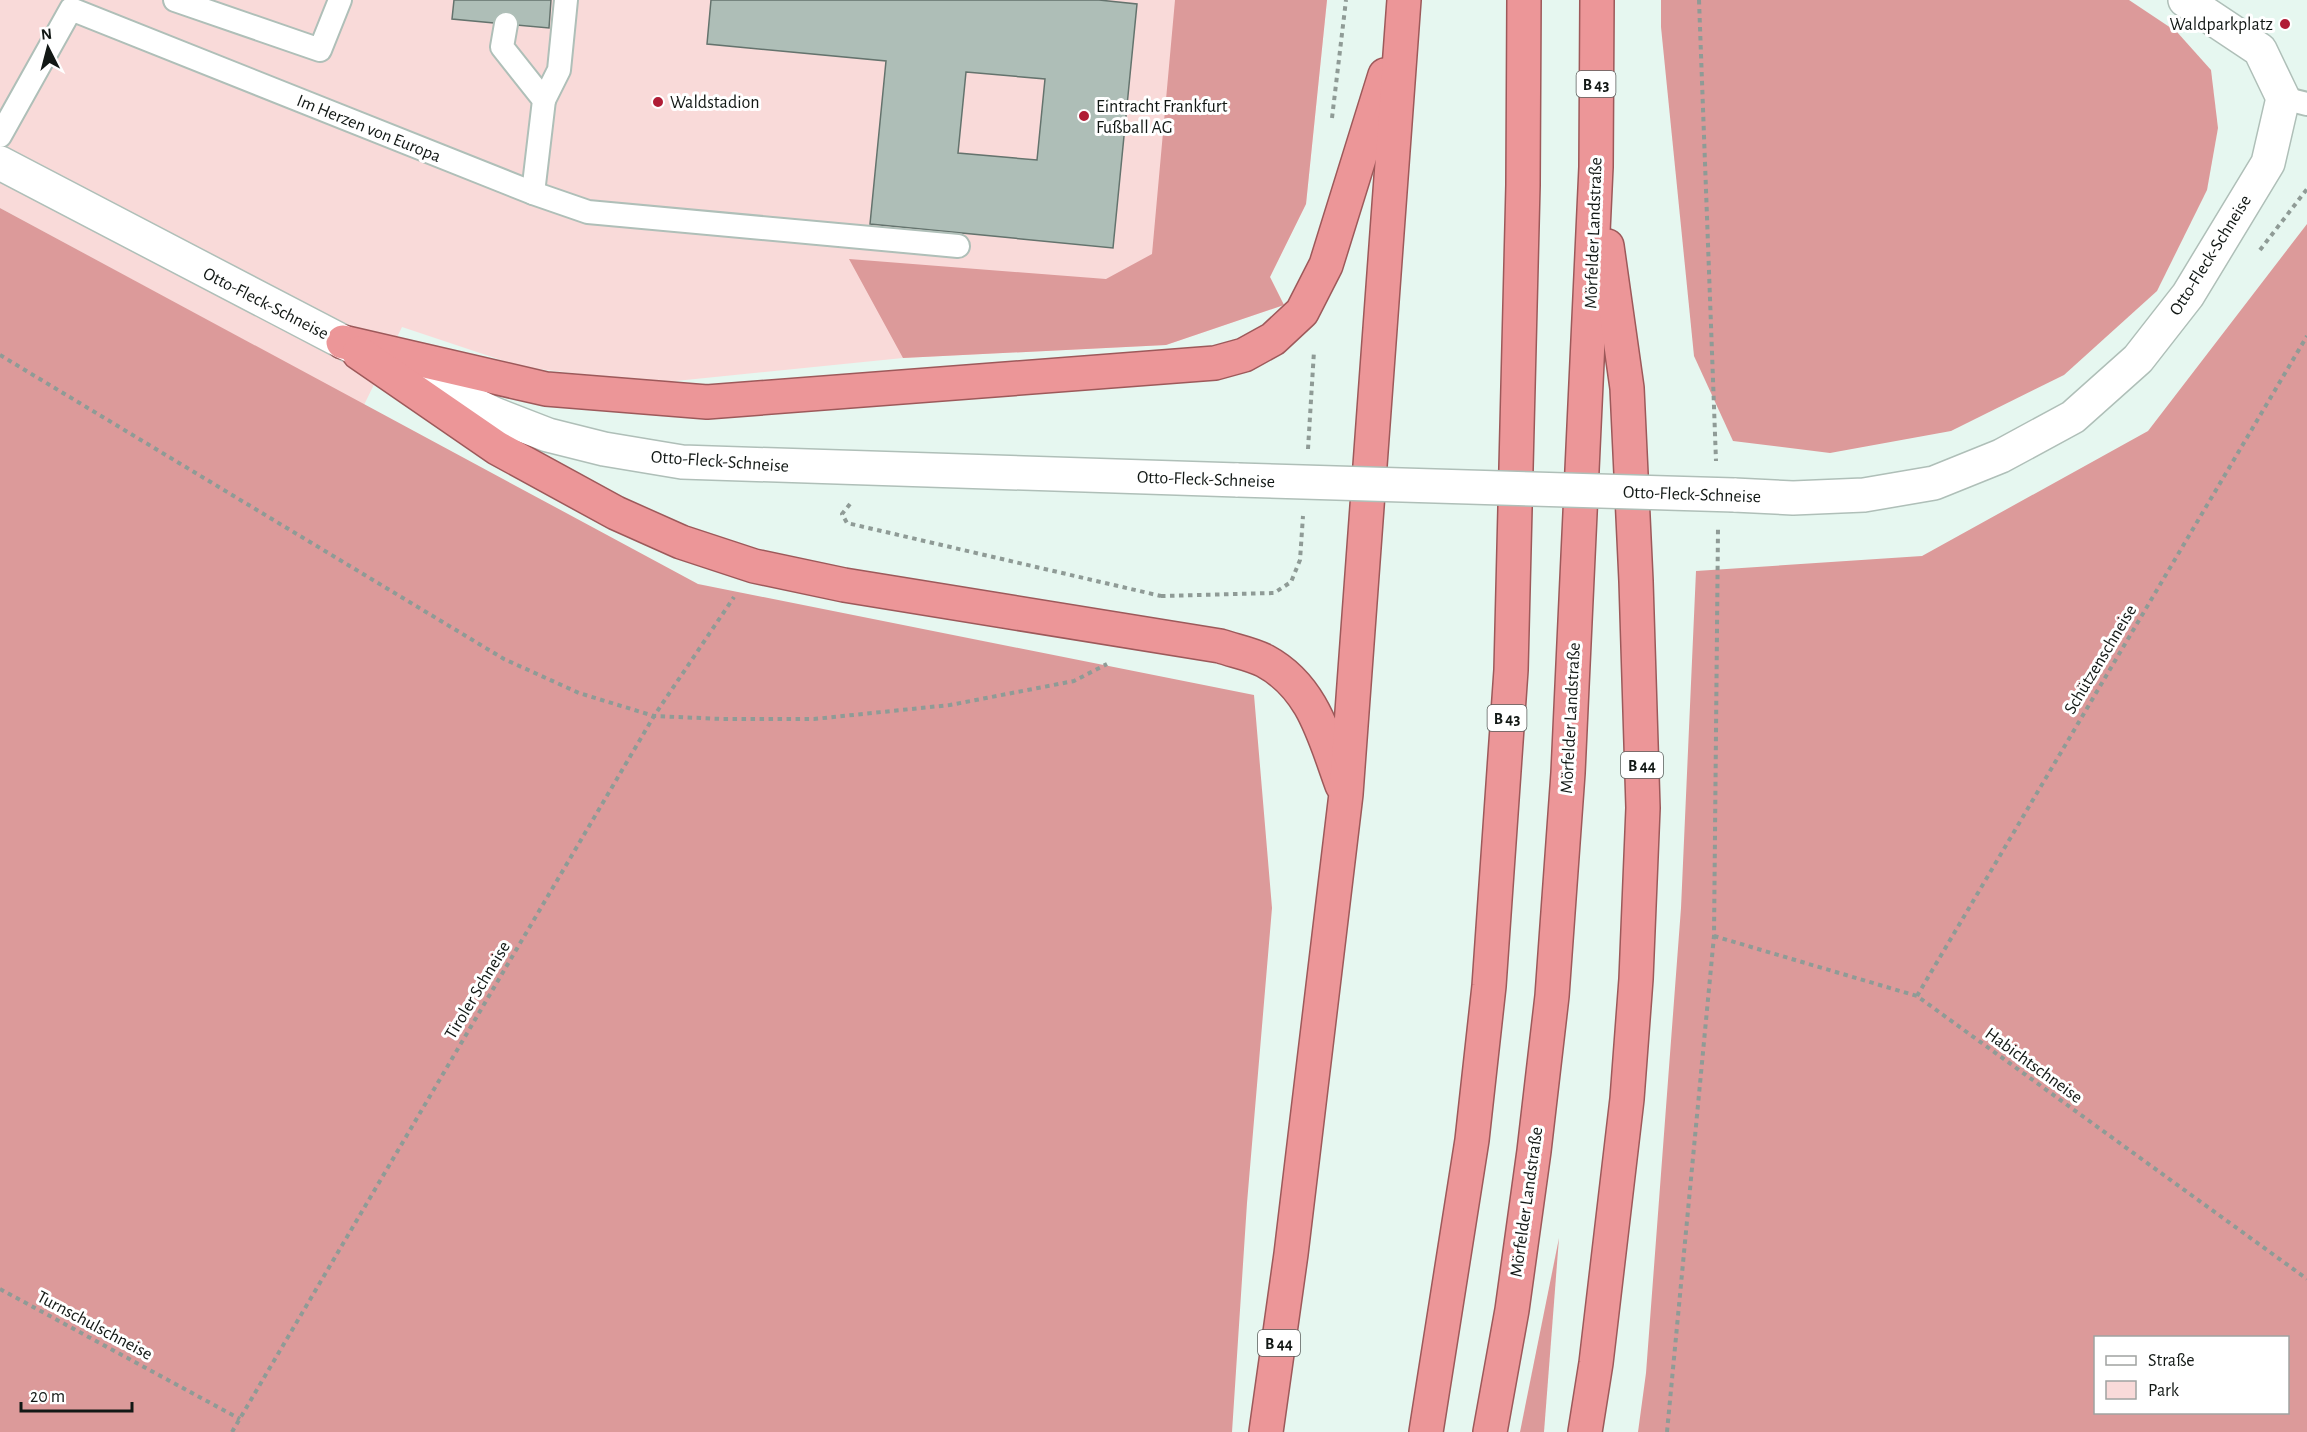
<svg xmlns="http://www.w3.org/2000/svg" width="2307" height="1432" font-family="'Alegreya Sans',sans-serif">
<rect width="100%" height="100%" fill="#e6f7f0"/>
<polygon fill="#f9dad9" points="0,0 1327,0 1306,204 1270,277 1284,305 1166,345 903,358 656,383 522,367 402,327 364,405 0,208"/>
<g fill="#dc9a9a" fill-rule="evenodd">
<polygon points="1175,0 1327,0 1306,204 1270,277 1284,305 1166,345 903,358 849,259 1106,279 1152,254"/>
<polygon points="1661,0 2129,0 2177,32 2211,70 2218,128 2207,190 2157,291 2064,375 1951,431 1830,453 1733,441 1694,356 1661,27"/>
<polygon points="0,208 698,584 1254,695 1272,908 1247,1203 1232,1432 0,1432"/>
<path d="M2307 224V1432H1638L1646 1373 1681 908 1696 571 1922 556 2148 431ZM2096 1338H2288V1412H2096Z"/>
<polygon points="1559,1238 1544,1432 1520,1432"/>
</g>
<g fill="#aebeb7" stroke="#64736d" stroke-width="1.5" fill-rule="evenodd">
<polygon points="454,0 551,0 549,28 452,19"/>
<path d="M711 0H1099L1137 4 1113 248 870 224 886 61 707 44ZM966 72 1045 79 1037 160 958 153Z"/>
</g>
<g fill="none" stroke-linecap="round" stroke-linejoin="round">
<defs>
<g id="service">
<polyline points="175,0 320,50 340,0"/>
<polyline points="506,24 502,47 544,100 533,193"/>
<polyline points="2283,98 2307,104"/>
<polyline points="544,100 559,70 566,0"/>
<polyline points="0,136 71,9 533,193 588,212 958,246"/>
</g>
<g id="minor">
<polyline points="0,163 343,342 494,414 548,435 604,449 682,462 1238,480"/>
<polyline points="1734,495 1793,498 1864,495 1934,483 2001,456 2073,417 2138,359 2188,295 2268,163 2283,98 2260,50 2185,0"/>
</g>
<g id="trunk">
<polyline points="343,342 546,389 707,402 1215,363 1244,355 1273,339 1302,312 1326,265 1385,75"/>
<path d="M359 353 497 448 616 513 681 542 754 566 844 585 1220 646C1235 651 1252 654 1265 661 1313 687 1324 736 1342 785"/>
<polyline points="1266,1432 1291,1254 1346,794 1404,0"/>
<polyline points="1426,1432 1472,1140 1489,986 1511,670 1523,185 1524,0"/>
<polyline points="1490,1432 1512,1310 1534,1151 1552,996 1568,773 1596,167 1597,0"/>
<polyline points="1585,1432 1596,1363 1627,1099 1636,979 1643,808 1636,581 1627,388 1607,246"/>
</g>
</defs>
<use href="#service" stroke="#afbfb8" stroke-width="26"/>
<use href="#minor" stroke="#afbfb8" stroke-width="36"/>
<use href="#trunk" stroke="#9d595a" stroke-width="36"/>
<g stroke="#8f9b96" stroke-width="4" stroke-dasharray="4.5 4.5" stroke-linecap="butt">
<polyline points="1699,0 1716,461"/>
<polyline points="1332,118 1346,0"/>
<polyline points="2260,250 2307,189"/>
<polyline points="0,355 504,659 579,693 654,716 723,719 814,719 950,705 1074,681 1107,664"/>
<polyline points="1308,449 1314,351"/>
<polyline points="850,504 842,514 847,523 1161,596 1160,600"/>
<polyline points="1161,596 1274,593 1291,582 1300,560 1303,516"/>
<polyline points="1714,936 1917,996 2307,1279"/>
<polyline points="1917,996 2307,336"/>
<polyline points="0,1289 240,1419"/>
<polyline points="232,1432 654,716 734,597"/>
<polyline points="1667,1432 1714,936 1718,528"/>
</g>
<use href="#service" stroke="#fff" stroke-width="22"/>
<use href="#minor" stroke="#fff" stroke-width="33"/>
<use href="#trunk" stroke="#ec9698" stroke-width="33"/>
<defs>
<polyline id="minor-bridge" points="1238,480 1734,495"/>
</defs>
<use href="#minor-bridge" stroke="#afbfb8" stroke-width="36" stroke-linecap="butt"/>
<use href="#minor-bridge" stroke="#fff" stroke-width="33"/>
</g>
<g fill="#b01c35" stroke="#fff" stroke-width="2">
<circle cx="2285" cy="24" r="6"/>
<circle cx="658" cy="102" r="6"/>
<circle cx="1084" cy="116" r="6"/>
</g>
<g text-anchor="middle" stroke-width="6" stroke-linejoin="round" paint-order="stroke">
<g fill="#fff" stroke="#595d5b" stroke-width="1.5">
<rect x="1576.5" y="71" width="39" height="26" rx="4.5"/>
<rect x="1487.5" y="705" width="39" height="26" rx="4.5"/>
<rect x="1621" y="752" width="42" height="26" rx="4.5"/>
<rect x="1258" y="1330" width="42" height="26" rx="4.5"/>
</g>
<g font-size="16" font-weight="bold" fill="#121815">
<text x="1596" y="90">B 43</text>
<text x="1507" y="724">B 43</text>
<text x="1642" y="771">B 44</text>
<text x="1279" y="1349">B 44</text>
</g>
<g font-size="18" fill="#121815" stroke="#fff" text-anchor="start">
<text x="2273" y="30" text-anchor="end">Waldparkplatz</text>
<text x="670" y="108">Waldstadion</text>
<text x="1096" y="112">Eintracht Frankfurt<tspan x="1096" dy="21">Fußball AG</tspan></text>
</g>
<g font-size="18" fill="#121815" stroke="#fff">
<text transform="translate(369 128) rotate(22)" y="6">Im Herzen von Europa</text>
<text transform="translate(1593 233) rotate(-88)" y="6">Mörfelder Landstraße</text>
<text transform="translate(2210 255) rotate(-58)" y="6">Otto-Fleck-Schneise</text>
<text transform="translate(266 303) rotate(27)" y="6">Otto-Fleck-Schneise</text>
<text transform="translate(720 461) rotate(4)" y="6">Otto-Fleck-Schneise</text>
<text transform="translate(1206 479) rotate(2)" y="6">Otto-Fleck-Schneise</text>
<text transform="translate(1692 494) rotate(2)" y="6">Otto-Fleck-Schneise</text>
<text transform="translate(2100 659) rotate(-59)" y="6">Schützenschneise</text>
<text transform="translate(1570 718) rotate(-87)" y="6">Mörfelder Landstraße</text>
<text transform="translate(477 990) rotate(-59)" y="6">Tiroler Schneise</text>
<text transform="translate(2034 1065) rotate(36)" y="6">Habichtschneise</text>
<text transform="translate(1526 1202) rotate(-82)" y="6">Mörfelder Landstraße</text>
<text transform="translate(95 1325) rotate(28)" y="6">Turnschulschneise</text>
</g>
</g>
<rect x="2094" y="1336" width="195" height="78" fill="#ffffff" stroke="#a0a3a1" stroke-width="1.5"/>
<rect x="2106" y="1356" width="30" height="9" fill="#ffffff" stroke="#a0a3a1" stroke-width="1.5"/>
<text x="2148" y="1366" font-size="18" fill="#121815">Straße</text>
<rect x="2106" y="1381" width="30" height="18" fill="#f9dad9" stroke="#a0a3a1" stroke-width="1.5"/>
<text x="2148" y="1396" font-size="18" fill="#121815">Park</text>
<g transform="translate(48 48) rotate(354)" stroke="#ffffff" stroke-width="4.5" paint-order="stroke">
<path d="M0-4.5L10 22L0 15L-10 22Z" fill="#121815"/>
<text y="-9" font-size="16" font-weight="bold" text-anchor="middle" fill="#121815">N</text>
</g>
<path d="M21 1402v9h111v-9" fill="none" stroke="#121815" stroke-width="3"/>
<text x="30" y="1402" font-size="18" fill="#121815" stroke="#ffffff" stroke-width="4.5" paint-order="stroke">20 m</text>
</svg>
